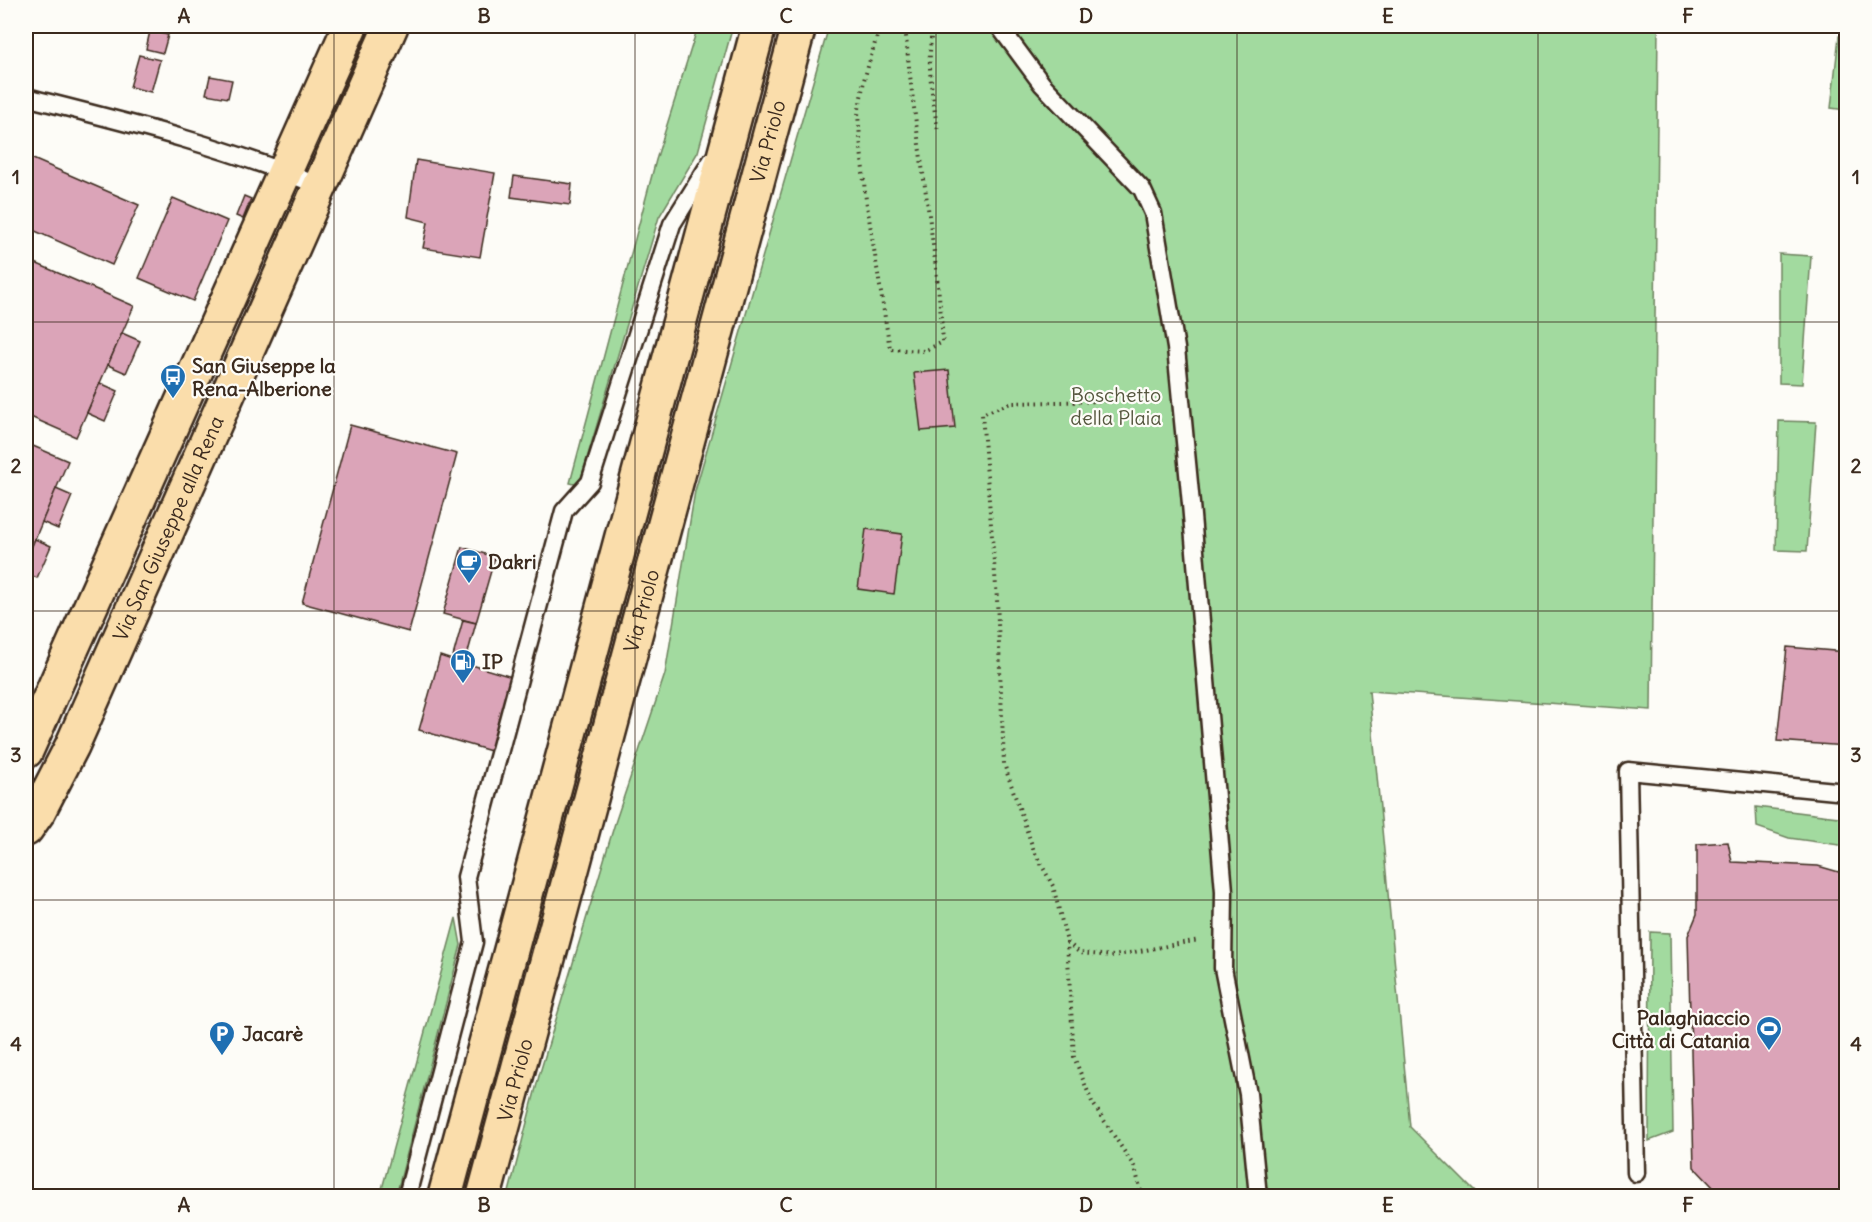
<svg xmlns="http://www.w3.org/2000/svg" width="1872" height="1222" font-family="Delius,sans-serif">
<rect width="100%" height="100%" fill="#fdfcf7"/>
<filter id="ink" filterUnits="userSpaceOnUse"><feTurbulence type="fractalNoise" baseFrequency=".0167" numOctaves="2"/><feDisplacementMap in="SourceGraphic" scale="12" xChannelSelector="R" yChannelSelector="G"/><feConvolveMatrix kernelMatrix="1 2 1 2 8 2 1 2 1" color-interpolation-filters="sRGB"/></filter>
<g filter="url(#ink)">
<g fill="#a2da9f" stroke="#6e825e" stroke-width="1.5">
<polygon points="698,26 733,26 698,152 659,217 579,485 570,483 656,160"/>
<polygon points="829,26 1658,26 1651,710 1369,691 1410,1127 1479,1196 508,1196 539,1076 615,823 665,674 695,491"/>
<polygon points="1839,36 1846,36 1846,110 1831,108"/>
<polygon points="1779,254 1811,256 1802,384 1779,383"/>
<polygon points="1779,421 1816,422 1807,551 1776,550"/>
<polygon points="1756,807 1846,818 1846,846 1789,838 1757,827"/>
<polygon points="456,918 461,945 396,1196 380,1196"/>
<polygon points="1650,932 1670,933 1673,1132 1649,1141"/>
</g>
<g fill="#dba4b8" stroke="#3b2a1e" stroke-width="1.5">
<polygon points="150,31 168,35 163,53 146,49"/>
<polygon points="139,55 160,60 151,92 130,87"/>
<polygon points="210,76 232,80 228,98 206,94"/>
<polygon points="26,156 139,205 112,265 26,227"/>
<polygon points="416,160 495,173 480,257 423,248 428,222 408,217"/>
<polygon points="514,176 572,184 570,205 511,197"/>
<polygon points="244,196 251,199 243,219 236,216"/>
<polygon points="173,198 227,221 193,301 139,278"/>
<polygon points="26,259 134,306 76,437 26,415"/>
<polygon points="122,333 140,341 126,373 108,365"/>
<polygon points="949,370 955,428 921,431 914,373"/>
<polygon points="100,383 118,391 105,421 87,413"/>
<polygon points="350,425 457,454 409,632 302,603"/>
<polygon points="26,443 68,461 26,560"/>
<polygon points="56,489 72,496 58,529 42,522"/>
<polygon points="866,529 902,534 894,594 858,589"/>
<polygon points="35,539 51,546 37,578 26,573 26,560"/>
<polygon points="462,547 495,557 476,623 443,614"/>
<polygon points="463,620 476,623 465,663 512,677 491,751 419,730 440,656 452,660"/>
<polygon points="1787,647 1846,652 1846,746 1777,741"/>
<polygon points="1728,842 1732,862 1818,866 1846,874 1846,1196 1742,1196 1741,1193 1714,1188 1694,1167 1688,936 1697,914 1697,844"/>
</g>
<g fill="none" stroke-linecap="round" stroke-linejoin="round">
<defs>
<g id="lane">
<polyline points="999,26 1042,84 1142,189 1153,213 1176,348 1191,504 1224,891 1223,968 1248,1094 1258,1196"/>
<path d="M26 97C125 122 225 146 319 186"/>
<polyline points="1636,1173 1628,771 1846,792"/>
<polyline points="407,1196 474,942 466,877 564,511 590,482 672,224 712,160"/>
</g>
<g id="primary">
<polyline points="26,751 350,26"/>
<path id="s1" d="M26 829 38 812 72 746 391 26"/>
<polyline points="445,1196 759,26"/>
<path id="s2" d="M484 1196 799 26"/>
</g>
</defs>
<use href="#lane" stroke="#3b2a1e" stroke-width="21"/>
<use href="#primary" stroke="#3b2a1e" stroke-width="38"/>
<g stroke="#3b2a1e" stroke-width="4" stroke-dasharray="1.5 4.5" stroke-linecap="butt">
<path d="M880 26 864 80 858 115 865 193 890 349 924 351 943 342C936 239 915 138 906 36L907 26"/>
<path d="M933 26C926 61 932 96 938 131"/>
<polyline points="1159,400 1011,403 982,414 997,599 1004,764 1034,851 1053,886 1067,942 1080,953 1113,956 1199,940"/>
<polyline points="1067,942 1074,1057 1092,1102 1135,1168 1142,1196"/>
</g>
<use href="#lane" stroke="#fdfcf7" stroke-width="16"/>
<use href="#primary" stroke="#faddab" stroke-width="33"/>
</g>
</g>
<path fill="none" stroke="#3b2a1e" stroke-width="1.5" stroke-opacity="0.55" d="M334 26V1196M635 26V1196M936 26V1196M1237 26V1196M1538 26V1196M26 322H1846M26 611H1846M26 900H1846"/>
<defs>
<symbol id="bus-pin" viewBox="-11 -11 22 30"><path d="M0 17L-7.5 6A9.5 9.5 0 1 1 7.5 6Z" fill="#1f6fb2" stroke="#fdfcf7"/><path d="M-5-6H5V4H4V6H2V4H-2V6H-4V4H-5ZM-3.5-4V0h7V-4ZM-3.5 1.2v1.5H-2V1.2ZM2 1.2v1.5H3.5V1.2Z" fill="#fff"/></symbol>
<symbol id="cafe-pin" viewBox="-11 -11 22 30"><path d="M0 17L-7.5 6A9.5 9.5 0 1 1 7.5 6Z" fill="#1f6fb2" stroke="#fdfcf7"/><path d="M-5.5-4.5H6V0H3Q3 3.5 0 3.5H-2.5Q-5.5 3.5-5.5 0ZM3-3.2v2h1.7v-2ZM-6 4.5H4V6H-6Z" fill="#fff"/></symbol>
<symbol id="fuel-pin" viewBox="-11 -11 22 30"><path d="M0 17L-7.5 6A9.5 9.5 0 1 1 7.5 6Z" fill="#1f6fb2" stroke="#fdfcf7"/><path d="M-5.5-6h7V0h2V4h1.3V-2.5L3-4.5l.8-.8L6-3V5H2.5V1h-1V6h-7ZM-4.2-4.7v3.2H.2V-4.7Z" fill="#fff"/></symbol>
<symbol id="stadium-pin" viewBox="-11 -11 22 30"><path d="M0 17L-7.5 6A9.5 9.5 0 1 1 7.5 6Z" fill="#1f6fb2" stroke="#fdfcf7"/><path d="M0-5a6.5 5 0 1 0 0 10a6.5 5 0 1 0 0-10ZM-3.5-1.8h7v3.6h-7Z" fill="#fff"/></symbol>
<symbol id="parking-pin" viewBox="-11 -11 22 30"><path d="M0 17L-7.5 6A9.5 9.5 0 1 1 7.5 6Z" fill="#1f6fb2" stroke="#fdfcf7"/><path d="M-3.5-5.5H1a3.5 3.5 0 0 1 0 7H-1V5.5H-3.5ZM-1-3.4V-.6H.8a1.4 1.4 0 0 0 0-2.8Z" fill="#fff"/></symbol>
</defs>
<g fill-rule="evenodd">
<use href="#bus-pin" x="158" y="362" width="30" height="40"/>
<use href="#cafe-pin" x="454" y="547" width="30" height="40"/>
<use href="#fuel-pin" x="448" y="647" width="30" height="40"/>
<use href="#stadium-pin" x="1754" y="1014" width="30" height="40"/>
<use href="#parking-pin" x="207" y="1019" width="30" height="40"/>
</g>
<g text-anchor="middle" stroke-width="4.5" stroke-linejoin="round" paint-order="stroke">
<g font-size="20" fill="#3b2a1e" stroke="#fdfcf7">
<text dy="7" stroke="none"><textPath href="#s2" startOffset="1092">Via Priolo</textPath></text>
<text dy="7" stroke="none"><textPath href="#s1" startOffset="333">Via San Giuseppe alla Rena</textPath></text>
<text dy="7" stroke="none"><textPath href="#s2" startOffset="606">Via Priolo</textPath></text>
<text dy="7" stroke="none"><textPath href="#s2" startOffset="120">Via Priolo</textPath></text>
</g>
<g font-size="20" font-weight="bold" fill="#3b2a1e" stroke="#fdfcf7" text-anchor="start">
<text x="192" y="373">San Giuseppe la<tspan x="192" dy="23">Rena-Alberione</tspan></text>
<text x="488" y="569">Dakri</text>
<text x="482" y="669">IP</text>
<text x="1750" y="1025" text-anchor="end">Palaghiaccio<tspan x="1750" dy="23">Città di Catania</tspan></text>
<text x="242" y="1041">Jacarè</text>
</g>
<g font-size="20" fill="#55563e" stroke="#fdfcf7">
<text x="1116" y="402">Boschetto<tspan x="1116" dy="23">della Plaia</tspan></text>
</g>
</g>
<rect width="1872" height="1222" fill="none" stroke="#fdfcf7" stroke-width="66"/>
<rect x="33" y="33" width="1806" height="1156" fill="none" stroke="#3b2a1e" stroke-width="2"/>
<g font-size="20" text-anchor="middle" font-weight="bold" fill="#3b2a1e">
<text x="184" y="23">A</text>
<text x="484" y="23">B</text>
<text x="786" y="23">C</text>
<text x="1086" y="23">D</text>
<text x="1388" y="23">E</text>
<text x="1688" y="23">F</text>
<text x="16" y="184">1</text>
<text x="1856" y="184">1</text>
<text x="16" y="473">2</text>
<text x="1856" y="473">2</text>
<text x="16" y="762">3</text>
<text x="1856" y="762">3</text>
<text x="16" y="1051">4</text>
<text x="1856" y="1051">4</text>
<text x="184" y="1212">A</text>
<text x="484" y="1212">B</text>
<text x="786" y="1212">C</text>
<text x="1086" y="1212">D</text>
<text x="1388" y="1212">E</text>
<text x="1688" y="1212">F</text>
</g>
</svg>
